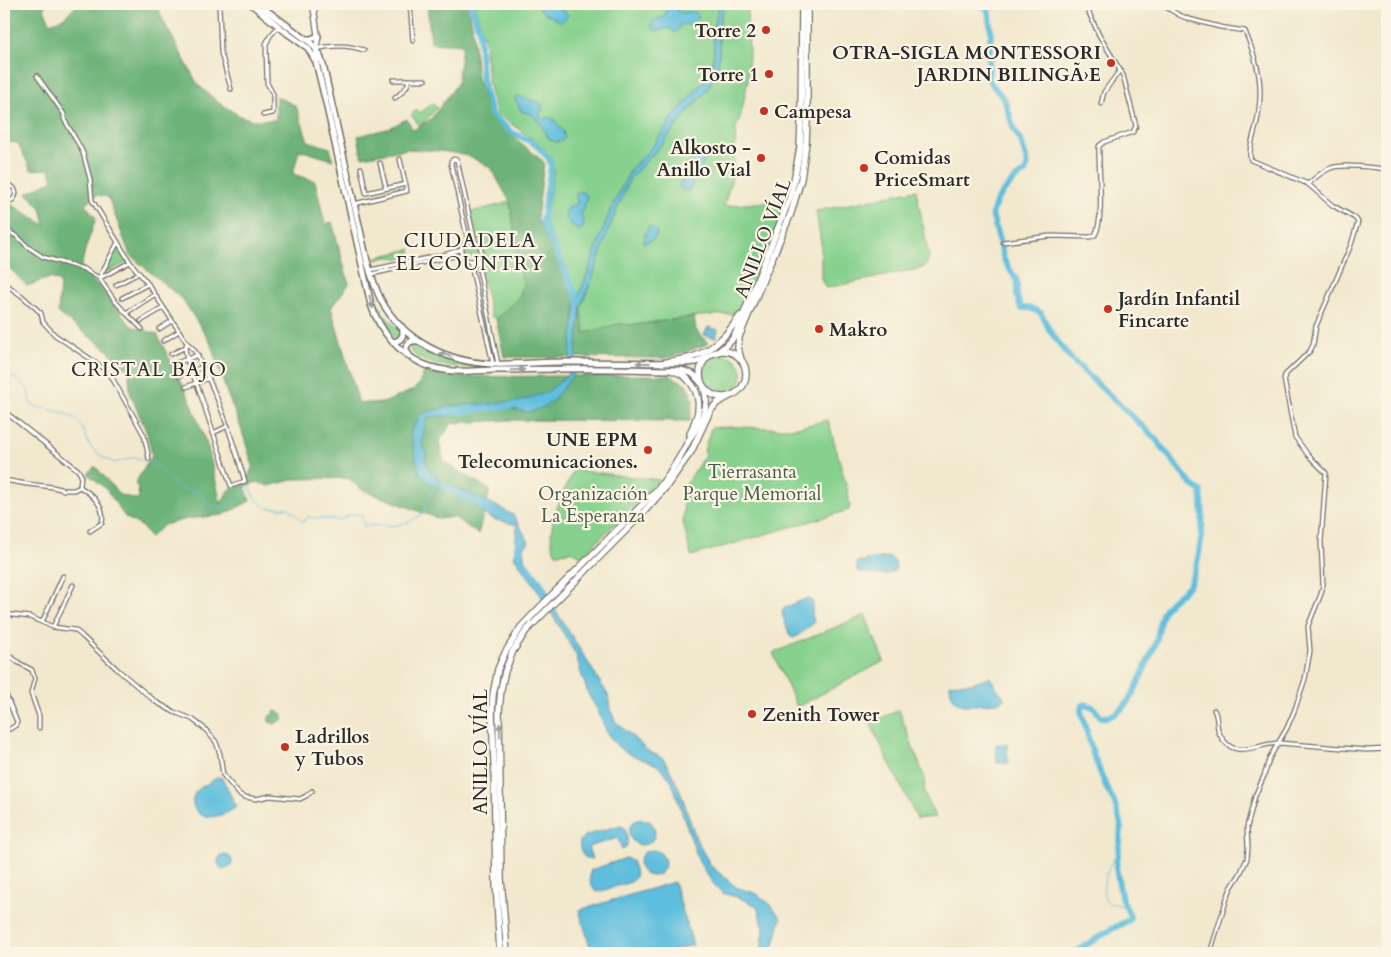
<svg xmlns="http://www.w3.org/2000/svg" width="1391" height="957" font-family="Cardo,serif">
<rect width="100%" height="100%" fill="#fcf5e5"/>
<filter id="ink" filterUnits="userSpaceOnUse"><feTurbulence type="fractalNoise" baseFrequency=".02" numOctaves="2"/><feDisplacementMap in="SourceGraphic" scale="10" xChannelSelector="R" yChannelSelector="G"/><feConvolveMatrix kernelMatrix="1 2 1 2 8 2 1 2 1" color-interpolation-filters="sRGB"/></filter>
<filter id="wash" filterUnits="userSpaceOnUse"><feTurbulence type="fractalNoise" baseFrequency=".0096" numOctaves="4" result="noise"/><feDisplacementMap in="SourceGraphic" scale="20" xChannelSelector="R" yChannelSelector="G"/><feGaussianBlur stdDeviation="1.12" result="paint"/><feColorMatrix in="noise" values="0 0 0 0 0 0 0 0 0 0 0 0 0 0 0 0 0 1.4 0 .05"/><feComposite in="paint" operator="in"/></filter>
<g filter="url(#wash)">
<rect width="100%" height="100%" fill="#f2e8ce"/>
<g fill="#87d18e" stroke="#597e5c">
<polygon points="474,4 720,4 714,24 714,53 711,67 706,79 675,114 652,147 631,169 611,209 579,297 571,284 544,222 554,171 551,157 538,143 497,114 488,83 485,41"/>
<polygon points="724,4 750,4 747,15 749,49 748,79 741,115 736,128 734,171 724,206 766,202 788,205 746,313 700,316 634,325 619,324 585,333 581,314 581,307 593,276 608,231 630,178 662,144 690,109 704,94 719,57 719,25"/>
<polygon points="432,103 437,108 420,126 411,115 417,109 421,113"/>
<polygon points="916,190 929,256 927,264 923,268 826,288 821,279 821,242 816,211"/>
<polygon points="510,202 523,285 520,296 496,319 491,316 479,261 484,257 483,247 478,240 471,212"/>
<circle cx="472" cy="251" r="7"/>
<polygon points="117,247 123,253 128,262 104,273 108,263"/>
<path d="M410 249 411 253C403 262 398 257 388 257 384 257 380 259 376 260L374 258Z"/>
<path d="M366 270C370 286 375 300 384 314 389 321 400 327 401 336L399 338 396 339C375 326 370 293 366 270Z"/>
<path d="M414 343 443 358 476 364 501 366C480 367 416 372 409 346Z"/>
<circle cx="723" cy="374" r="19"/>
<path d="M828 420 847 488 850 505 849 510 691 556 683 522 684 488 706 453 704 451 711 428C736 425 761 429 786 428 800 428 814 423 828 420Z"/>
<path d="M574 470 660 480 582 556 571 551 561 553H556C541 533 565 489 574 470Z"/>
<polygon points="865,615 884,661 797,707 773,653"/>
<polygon points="899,710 925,779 924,793 935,817 917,819 870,723"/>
</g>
<g fill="#6db379" stroke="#4c6f52" fill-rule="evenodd">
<path d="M4 4H46L44 8 50 23 63 18 79 4H156L163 20 198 85 219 103 240 116 253 120H276V96L296 106 308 141 330 148 333 160 299 150 293 174 315 181 325 224 332 222 349 284 331 308 359 403H383L413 390 419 384 424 372 443 376 460 377 669 375 686 384 693 399 690 421 511 420 452 423 439 442 444 462 490 490 478 534 454 517 439 519 361 489 348 478 295 479 269 486 257 482 245 487 250 501 223 515 187 519 164 525 150 537 141 526 125 517 106 489 88 474 95 466 120 495 139 500 138 488 135 483 152 456 147 433 130 393 129 372 105 348 58 313 60 282 50 278 27 286 4 263V200L45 225 41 208 27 193 53 180 49 169 31 170 18 143 4 142ZM97 195 108 197 130 255 183 300 210 342 227 393 241 428 253 466 245 483C230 488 228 489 221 504L208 448 191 402 157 334 131 326 107 295 81 268 85 250 96 218 85 204Z"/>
<polygon points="427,4 467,4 472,24 477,79 492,119 544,162 537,219 578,298 585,333 619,324 634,325 694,317 696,330 709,344 667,358 504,357 496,319 520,296 523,285 510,202 491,168 467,155 440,151 408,149 362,157 358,136 387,129 407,119 413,130 431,119 457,84 462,45 431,43"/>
<polygon points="275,711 283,714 283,719 275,724 269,722 269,717"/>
</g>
<g fill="#5fbedd" stroke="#457484">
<path d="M535 4C549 4 558 4 568 15L566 18 561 22 543 12Z"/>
<polygon points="720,4 724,4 719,25 719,57 716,75 704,94 690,109 662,144 630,178 608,231 593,276 581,307 574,374 551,403 537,410 528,412 492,405 475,408 458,415 429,417 426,420 422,443 426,454 426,466 442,483 491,503 513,515 529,542 524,548 524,559 608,695 610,708 615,721 648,751 664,759 680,790 697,841 711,866 736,887 757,894 771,905 781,918 772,953 761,953 764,929 757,906 740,898 722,893 712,882 699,862 671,780 657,765 631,755 619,748 608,735 597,709 589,696 580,670 576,655 534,584 514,557 517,525 496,520 485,515 467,498 452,490 432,485 419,473 410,432 417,422 420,414 450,406 521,401 547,392 568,375 576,302 591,265 599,240 611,209 631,169 652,147 675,114 706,79 711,67 714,53 714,24"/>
<path d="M671 5 675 6 678 11 683 13C688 11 695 11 699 16 695 24 688 24 680 25 679 29 678 32 673 32L670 28H667C662 31 651 33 651 23L655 20 664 17 667 8Z"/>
<polygon points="516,96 539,102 542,105 542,110 539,115 544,120 547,117 554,119 563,131 565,138 563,140 556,142 549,139 543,128 533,115 521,111 515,99"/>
<path d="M704 152C708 162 698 171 694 179 692 183 691 187 688 191L681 189 679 187 683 177V168C687 164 699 154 704 152Z"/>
<path d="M579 192H583L587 196 584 208 581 214 584 223 583 228 579 230C571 226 567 222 565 213L568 208 577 204 576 193Z"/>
<polygon points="649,226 656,231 657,234 655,238 644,244 645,235"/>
<polygon points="708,327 718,330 716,338 704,335"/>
<path d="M890 557 895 562 896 569C886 579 870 574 857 571V562L872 559Z"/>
<polygon points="808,598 813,602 812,614 814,623 796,637 793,638 790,636 783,617 782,610 786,607"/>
<path d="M990 677 996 687 1004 697 1003 700 1000 702C991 703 965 708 958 703 952 699 950 690 950 684 958 682 965 684 972 683 978 681 984 678 990 677Z"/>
<polygon points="996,744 1007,744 1008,763 997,763"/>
<path d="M218 777 222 778 228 789 236 807C225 817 197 824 193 804 192 801 193 796 195 793 198 788 212 781 218 777Z"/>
<circle cx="642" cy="832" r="13"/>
<path d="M617 826H621L625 828C626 836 631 846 622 850L618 838 588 847 592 859C582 860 579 849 580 841L584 836Z"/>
<circle cx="652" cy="863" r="13"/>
<circle cx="225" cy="862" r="7"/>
<path d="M626 858 632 861C635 869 639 876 631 882L601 891 596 892C591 887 588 877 591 870Z"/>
<polygon points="674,882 693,945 665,953 592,953 579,910"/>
</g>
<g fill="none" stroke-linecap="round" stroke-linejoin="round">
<g stroke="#5fbedd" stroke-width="1">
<path d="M4 379 14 377 28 389 30 403C43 412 60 408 74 418 84 425 84 435 89 444 94 453 105 458 114 463L135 457 155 464 179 488 198 492 214 508 225 507 235 498 252 488 253 496 266 508H289L303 522 308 517 340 520 350 515 361 514 364 526 397 525 409 522 422 514 435 485"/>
<path d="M1119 849C1111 864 1097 886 1107 902L1111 904H1116L1127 908"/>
</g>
<g stroke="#5fbedd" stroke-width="6">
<polyline points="471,4 479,30 482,81 492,115 511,132 532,142 540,149 550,160 551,167 542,222 579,301"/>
<path d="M978 4 988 9 991 31 988 79 1005 101 1014 130 1021 141 1028 165 1025 172 1014 180 1004 191 997 200 992 214 1004 260 1017 281V296L1021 308H1030L1041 313 1050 331 1070 358 1154 437 1191 484 1201 491C1204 516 1202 543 1196 567 1194 572 1192 580 1189 585 1181 595 1168 600 1163 612 1159 620 1159 630 1157 638 1155 647 1150 655 1147 663 1139 681 1126 720 1101 717L1093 707 1085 704 1082 706 1081 711 1093 754 1107 789 1114 801 1121 824 1120 842 1116 867 1121 896 1130 916 1129 920 1125 922 1110 930 1074 953"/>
<polyline points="460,412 510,406"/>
<polyline points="444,486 473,502"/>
<polyline points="525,563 542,585 554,609"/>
</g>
</g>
</g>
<g filter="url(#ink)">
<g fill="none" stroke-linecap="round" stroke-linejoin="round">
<defs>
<g id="street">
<polyline points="219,4 221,53 231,89"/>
<polyline points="410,4 413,41"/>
<path d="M1161 4 1179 15 1189 19 1220 27 1245 31C1259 65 1264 86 1257 122 1255 132 1247 152 1251 160L1308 184 1332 205 1355 218 1358 222 1351 245 1316 326 1313 345 1310 351 1285 375 1284 379 1295 437 1308 455 1326 473 1321 542 1323 585 1321 594 1308 626 1310 651 1305 679 1295 709 1287 728 1270 757 1264 776 1255 796 1247 827 1248 848 1247 859 1240 874 1231 888 1227 898 1210 953"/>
<path d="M316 49C331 45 349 45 364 50"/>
<path d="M37 76 64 114V119L79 145 83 153 90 179 92 200 130 262 148 284 187 343C196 349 198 358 203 368 222 404 233 443 245 481L231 486 199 390 187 360 185 348 187 343"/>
<polyline points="393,80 425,80"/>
<path d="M395 98C401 93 408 88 409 80"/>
<polyline points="1101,104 1104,92 1120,70"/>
<polyline points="263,115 273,113 273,94 267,83 266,44 270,36 278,27"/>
<polyline points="380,163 386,188"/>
<polyline points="361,168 366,193 406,184"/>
<path d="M4 182 14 188 16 193C15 199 10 203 4 204"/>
<path d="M1308 184C1315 178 1322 171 1331 168 1339 164 1379 167 1387 170"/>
<polyline points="354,204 407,191 400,159"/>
<polyline points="4,229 18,237 28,247 43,257 84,269 99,278 115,301 126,313 142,329"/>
<circle cx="471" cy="251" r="10"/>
<polyline points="468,242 451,164 451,161 454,159 457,160 475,242"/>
<path d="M1003 242 1050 236 1090 237 1095 235C1105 218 1098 168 1099 146L1104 142 1133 132 1136 126 1123 75 1099 35 1085 4"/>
<polyline points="477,259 498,364"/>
<polyline points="470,261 493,364"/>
<polyline points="370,270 447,254 462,249"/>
<polyline points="372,274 448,257 463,255"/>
<polyline points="99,278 118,242"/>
<polyline points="100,278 130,262"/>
<polyline points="4,283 22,296 41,313 43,322 55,335 98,364 111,376 144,435 149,459"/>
<polyline points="116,285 139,273"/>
<polyline points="122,298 148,284"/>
<polyline points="126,313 154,295"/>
<polyline points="141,321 163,308"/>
<polyline points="159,329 172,321"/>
<polyline points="163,341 179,331"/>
<polyline points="171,354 186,347"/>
<polyline points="174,364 198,355"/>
<polyline points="179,376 203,367"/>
<polyline points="186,387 209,378"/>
<polyline points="4,411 78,470 81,475 80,487"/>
<polyline points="213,433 228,426"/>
<path d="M4 480 27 484 53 487 64 490H74L80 487C92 494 106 507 102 523L90 531"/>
<polyline points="4,528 4,529"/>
<polyline points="4,614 30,617 53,627 75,630 82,636 119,671 156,702 174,712 192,719 205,729 216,742 220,754 223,775 239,794 244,797 251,798 256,799 270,796 300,799 306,796 312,791"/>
<polyline points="42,622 63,576"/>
<polyline points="53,627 73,585"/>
<polyline points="4,651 19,663 32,670 33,674 35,678 31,693 39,716 39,728"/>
<polyline points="4,690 17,722 16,725 10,729"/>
<path d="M1214 710C1218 717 1216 725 1219 733 1233 762 1255 744 1279 743L1367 750 1387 749"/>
</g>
<polyline id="secondary" points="313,4 318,38 316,49 317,64"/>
<g id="primary">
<path d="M251 4 287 33 308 48 316 62 326 103 371 305C380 330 397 352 423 364 445 374 470 371 494 370 517 370 540 369 563 369 603 368 642 370 682 370L693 374 701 383"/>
<path d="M258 4 311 43 319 53 323 65 367 261C371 275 375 288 381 300 403 341 447 362 492 364 516 365 540 362 564 362 605 362 645 363 686 363L697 362 708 356"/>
<polyline points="306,39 311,39 318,36"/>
<path d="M393 342C401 341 405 335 402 327"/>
<path d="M409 355 406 350C406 343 411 340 418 341"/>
</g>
<g id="highway">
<circle cx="723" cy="374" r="23"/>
<polyline points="718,352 731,341 736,333 782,218 790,197 795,176 800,147 801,124 802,4"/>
<polyline points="741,360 738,348 739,337 791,213 801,179 806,143 807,121 807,4"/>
<path d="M662 363C671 361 680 360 689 358 712 352 727 335 740 316"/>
<path d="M671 370C689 374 701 392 698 411 697 418 693 426 690 434"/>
<path d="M500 953 496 881 494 761 492 713 493 695 498 669 505 653 521 627 552 595 659 488C671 472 681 456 690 438 697 427 705 416 706 403 707 397 705 392 704 387"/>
<polyline points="507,953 501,879 499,711 501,689 505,671 513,651 526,631 641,515 666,487 691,452 710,411 717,403 728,397"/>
</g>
</defs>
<use href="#street" stroke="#716d64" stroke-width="5.5"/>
<use href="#secondary" stroke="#716d64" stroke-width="7"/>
<use href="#primary" stroke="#716d64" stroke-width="8"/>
<use href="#highway" stroke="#716d64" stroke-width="8"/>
<use href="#street" stroke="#fff" stroke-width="3"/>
<use href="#secondary" stroke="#fff" stroke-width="4.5"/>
<use href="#primary" stroke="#fff" stroke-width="5"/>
<use href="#highway" stroke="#fff" stroke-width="5.5"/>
</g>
<defs><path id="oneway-solid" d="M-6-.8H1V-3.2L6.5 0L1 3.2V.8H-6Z" transform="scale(1.25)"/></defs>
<g fill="#a0a0a0">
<use href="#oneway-solid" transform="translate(371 302) rotate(75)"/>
<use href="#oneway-solid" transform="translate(446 355) rotate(-160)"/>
<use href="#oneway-solid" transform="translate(643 363) rotate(180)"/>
<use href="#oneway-solid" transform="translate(518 370) rotate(-1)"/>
<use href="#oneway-solid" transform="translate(500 730) rotate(-92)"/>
</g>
</g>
<g fill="#c8321e" stroke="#fcf5e5" stroke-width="2">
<circle cx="766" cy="30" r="5"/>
<circle cx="1111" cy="63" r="5"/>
<circle cx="769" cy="74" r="5"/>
<circle cx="764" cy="111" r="5"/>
<circle cx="761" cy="158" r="5"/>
<circle cx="864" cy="168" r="5"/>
<circle cx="1108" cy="309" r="5"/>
<circle cx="819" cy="329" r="5"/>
<circle cx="648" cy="450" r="5"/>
<circle cx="752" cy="714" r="5"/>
<circle cx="285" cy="747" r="5"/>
</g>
<g text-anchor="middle" stroke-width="4.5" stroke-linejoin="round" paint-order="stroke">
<g font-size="19" font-weight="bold" fill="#2b2b2b" stroke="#fcf5e5" text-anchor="start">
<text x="756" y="37" text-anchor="end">Torre 2</text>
<text x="1101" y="59" text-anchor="end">OTRA-SIGLA MONTESSORI<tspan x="1101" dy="22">JARDIN BILINGÃ›E</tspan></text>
<text x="759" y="81" text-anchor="end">Torre 1</text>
<text x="774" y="118">Campesa</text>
<text x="751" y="154" text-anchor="end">Alkosto -<tspan x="751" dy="22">Anillo Vial</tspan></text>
<text x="874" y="164">Comidas<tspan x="874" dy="22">PriceSmart</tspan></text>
<text x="1118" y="305">Jardín Infantil<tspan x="1118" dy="22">Fincarte</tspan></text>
<text x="829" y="336">Makro</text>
<text x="638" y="446" text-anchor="end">UNE EPM<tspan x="638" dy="22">Telecomunicaciones.</tspan></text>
<text x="762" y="721">Zenith Tower</text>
<text x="295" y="743">Ladrillos<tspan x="295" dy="22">y Tubos</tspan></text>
</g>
<g font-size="19" fill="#2b2b2b" stroke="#fcf5e5">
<text transform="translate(762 238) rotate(-69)" y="7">ANILLO VÍAL</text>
<text transform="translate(480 752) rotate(-90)" y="7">ANILLO VÍAL</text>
</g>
<g font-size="19" fill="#475d49" stroke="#fcf5e5">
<text x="752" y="478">Tierrasanta<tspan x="752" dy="22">Parque Memorial</tspan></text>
<text x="593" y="500">Organización<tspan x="593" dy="22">La Esperanza</tspan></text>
</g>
<g font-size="20" letter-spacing="1" fill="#2b2b2b" stroke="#fcf5e5">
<text x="470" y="247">CIUDADELA<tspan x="470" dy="23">EL COUNTRY</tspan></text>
<text x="149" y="376">CRISTAL BAJO</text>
</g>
</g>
<rect width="1391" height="957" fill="none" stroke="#fcf5e5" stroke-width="20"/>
</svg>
